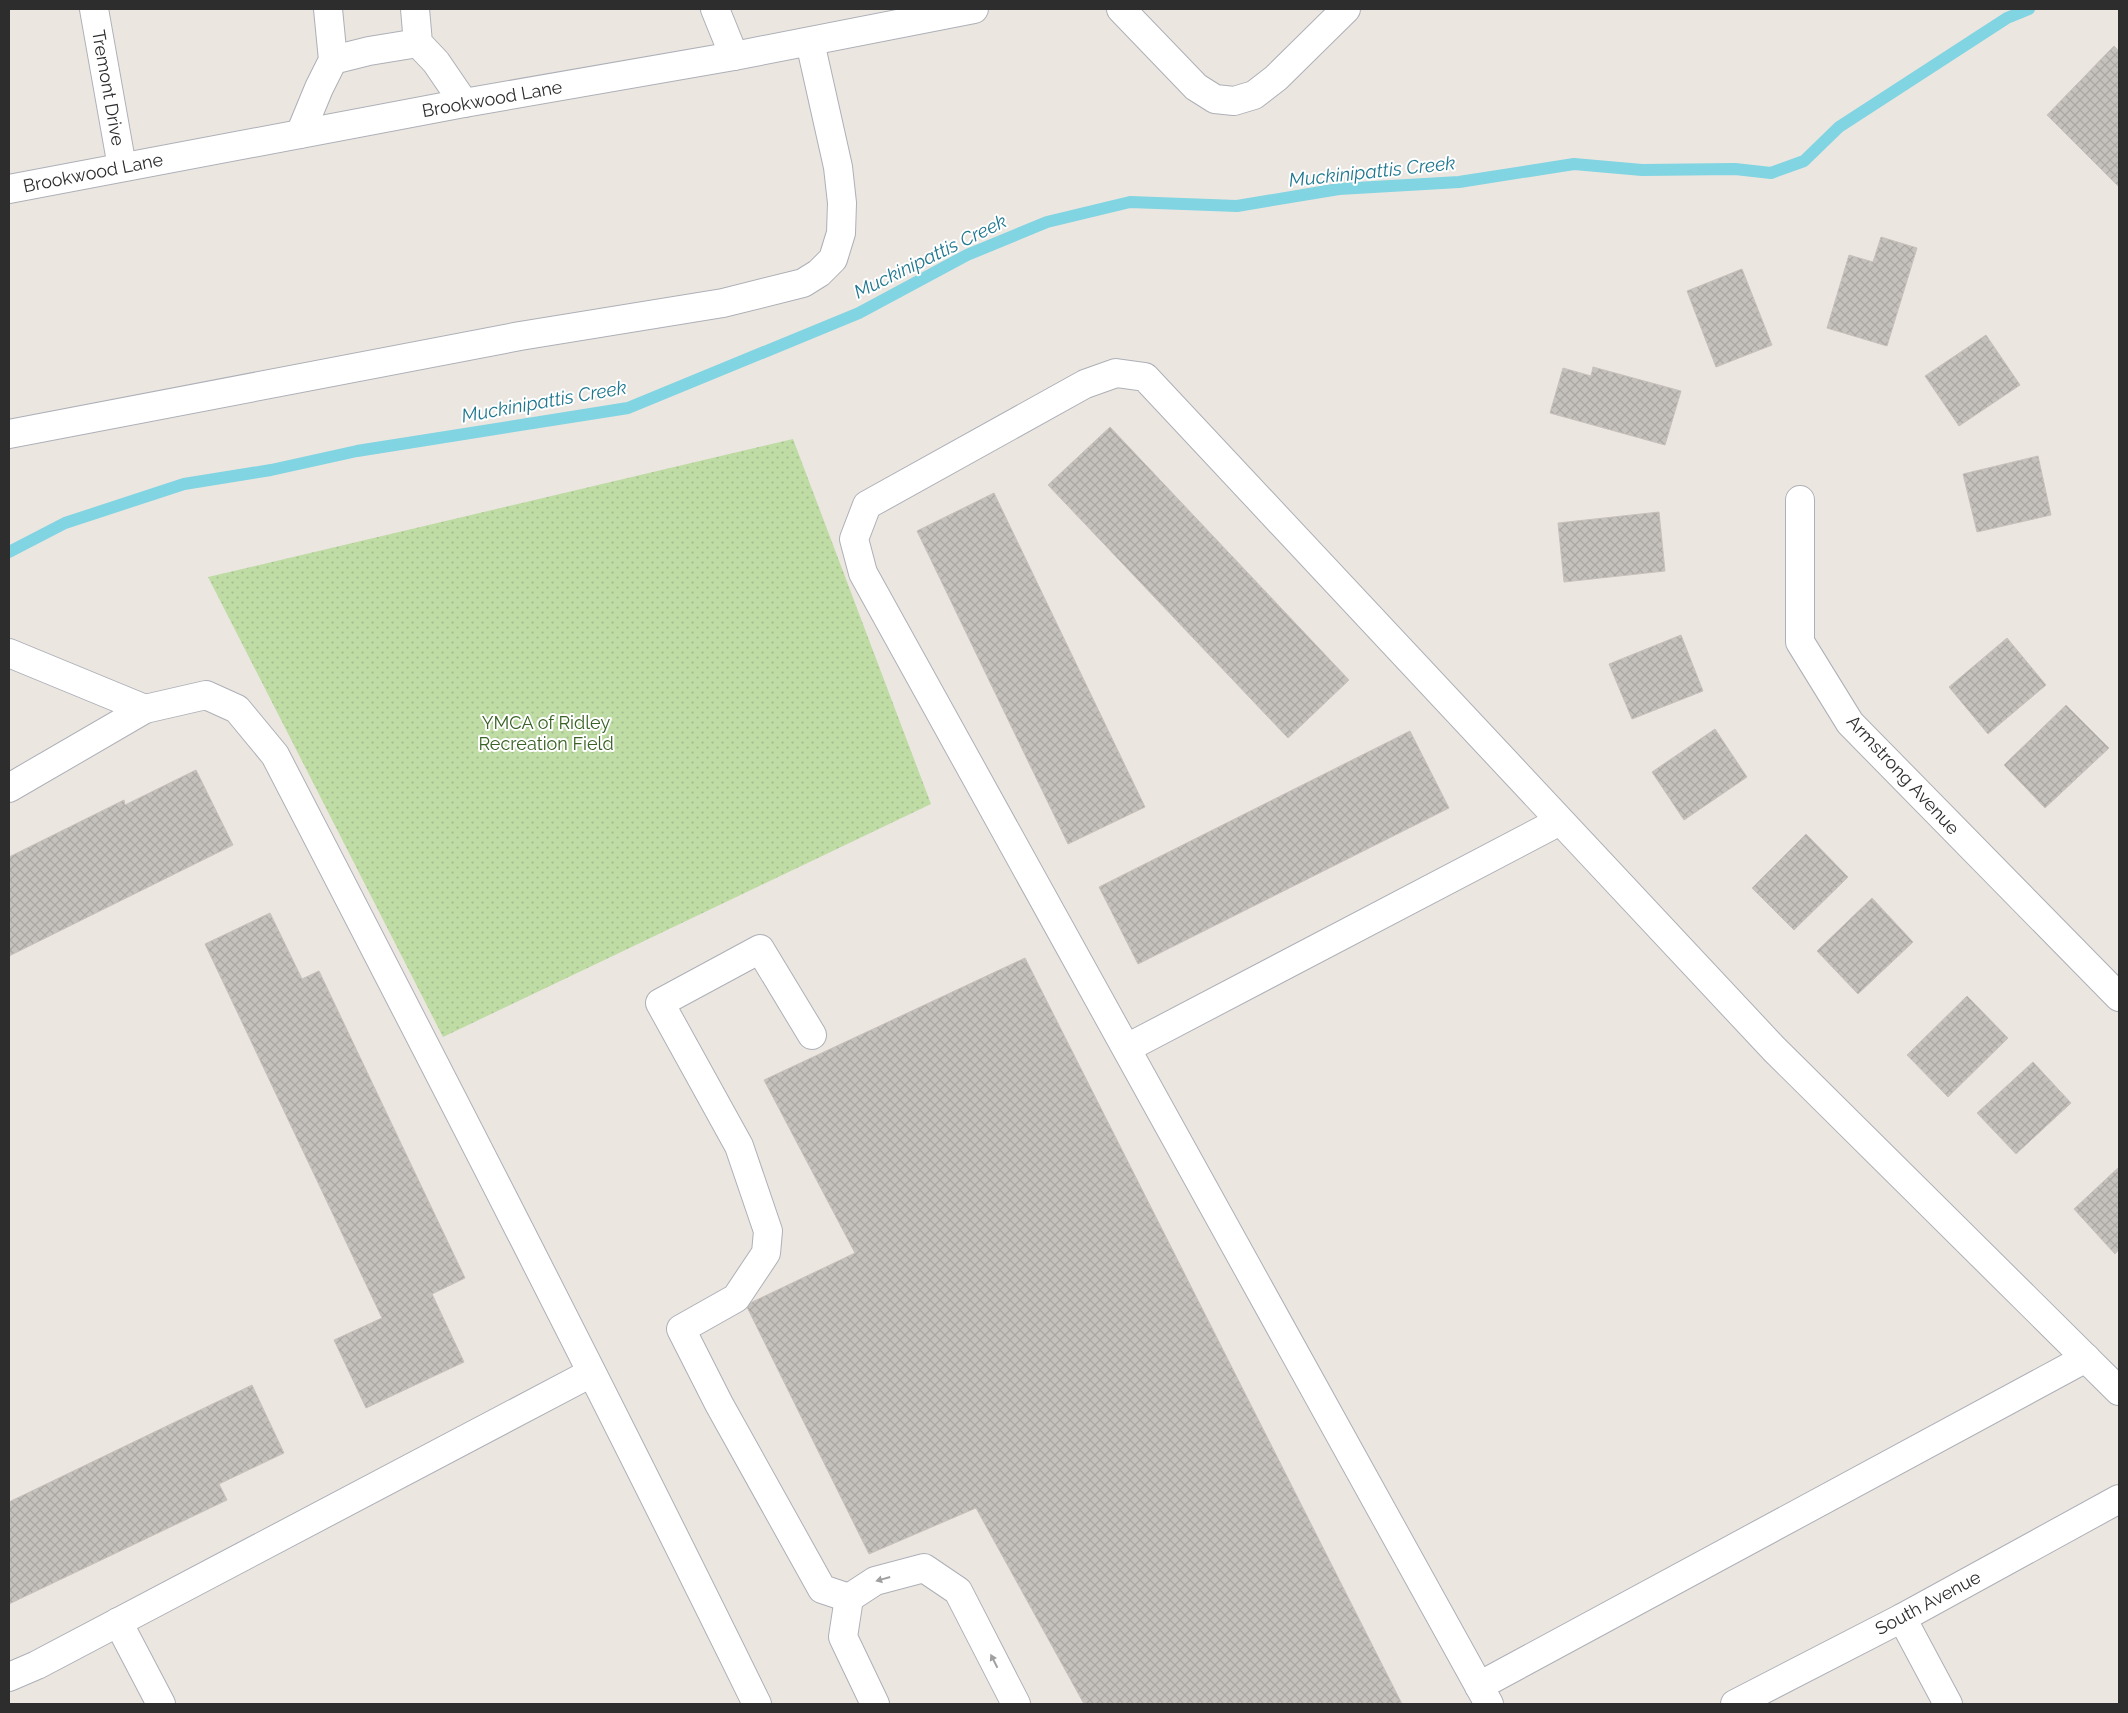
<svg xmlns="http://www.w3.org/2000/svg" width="2128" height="1713" font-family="Raleway,sans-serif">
<defs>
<pattern id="park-dots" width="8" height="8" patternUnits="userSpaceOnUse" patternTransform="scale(1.25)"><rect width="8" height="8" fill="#bfdca5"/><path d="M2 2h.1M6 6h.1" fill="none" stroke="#a4bd8e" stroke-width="1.8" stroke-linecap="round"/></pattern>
<pattern id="building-cross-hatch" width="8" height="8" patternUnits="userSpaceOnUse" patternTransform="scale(1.25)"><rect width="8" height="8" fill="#c5c1bc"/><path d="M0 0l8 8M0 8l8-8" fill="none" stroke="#aaa6a2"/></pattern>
</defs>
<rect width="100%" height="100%" fill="#ece6e1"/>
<polygon fill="url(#park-dots)" points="793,439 931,804 443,1037 208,577"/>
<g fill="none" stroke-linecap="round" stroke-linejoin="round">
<polyline stroke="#81d4e1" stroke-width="12" points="9,552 65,523 184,484 271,470 357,451 628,408 859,313 967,255 1047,222 1130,202 1237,206 1339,189 1459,182 1574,164 1642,170 1735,169 1771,173 1804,161 1839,127 2007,18 2029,9"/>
</g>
<g fill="url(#building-cross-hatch)" stroke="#c8c1bb">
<polygon points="2114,46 2119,51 2119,187 2047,115"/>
<polygon points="1881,237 1917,248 1887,346 1827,328 1849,255 1873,262"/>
<polygon points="1742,269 1772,345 1716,367 1687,291"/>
<polygon points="1986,335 2020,385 1959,426 1925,376"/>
<polygon points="1593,367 1681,391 1665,445 1550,413 1563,368 1591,376"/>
<polygon points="1110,427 1349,680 1288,738 1048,485"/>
<polygon points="2038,456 2051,515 1977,532 1963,474"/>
<polygon points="994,493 1145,807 1068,844 917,531"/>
<polygon points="1659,512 1665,571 1564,582 1558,523"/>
<polygon points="1681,635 1703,691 1632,719 1609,664"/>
<polygon points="2007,638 2046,685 1988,734 1949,687"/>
<polygon points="2066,705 2109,748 2045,808 2004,765"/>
<polygon points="1715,729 1747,777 1684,820 1652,772"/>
<polygon points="1410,731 1449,808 1138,964 1099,887"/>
<polygon points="196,770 233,845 9,956 9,857 124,800 125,805"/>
<polygon points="1806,834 1848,877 1794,930 1752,888"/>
<polygon points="1872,898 1913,942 1858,994 1817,951"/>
<polygon points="270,913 302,979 319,971 465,1278 432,1294 464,1362 366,1408 334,1340 382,1318 205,944"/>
<polygon points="1025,958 1402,1704 1084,1704 976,1508 869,1554 746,1305 855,1253 764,1080"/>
<polygon points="1967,996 2008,1038 1948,1097 1907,1055"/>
<polygon points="2033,1062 2071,1103 2016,1154 1977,1113"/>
<polygon points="2119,1167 2119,1249 2115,1254 2074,1209"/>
<polygon points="252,1385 284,1453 219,1484 227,1500 9,1604 9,1502"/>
</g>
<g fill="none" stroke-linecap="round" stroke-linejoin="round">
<defs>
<g id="minor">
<polyline points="94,9 122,167"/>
<polyline points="415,9 418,43 436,62 464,103"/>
<polyline points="715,9 734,56"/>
<polyline points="1121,9 1196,87 1215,99 1234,101 1254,95 1276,78 1346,9"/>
<polyline points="333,60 369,51 418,43"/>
<polyline points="300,134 319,88 333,60 328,9"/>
<polyline points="9,189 464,103 734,56 974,9"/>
<polyline points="9,434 520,336 723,303 803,283 819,273 833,259 841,233 842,203 838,167 810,42"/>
<polyline points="1800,500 1800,642 1850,723 2119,997"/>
<polyline points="9,653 145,709"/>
<path d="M9 788 145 709 206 695 237 709 275 755C438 1070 601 1386 757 1704"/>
<polyline points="812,1035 760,949 660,1003 739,1146 768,1231 766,1253 736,1298 681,1329 719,1404 822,1589 849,1598"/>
<polyline points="1127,1048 1560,821"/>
<polyline points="1902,1618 1948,1704"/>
<polyline points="118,1622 161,1704"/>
<polyline points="9,1677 37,1665 591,1373"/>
<polyline points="1479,1686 2086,1358"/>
<polyline points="875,1704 843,1637 849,1598 875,1581 924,1568 958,1591 1016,1704"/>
<polyline points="1489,1704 863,573 854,539 867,505 1085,384 1116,373 1145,377 1774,1049 2119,1391"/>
<polyline points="1735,1704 1902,1618 2119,1499"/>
</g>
</defs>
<use href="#minor" stroke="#adb0b7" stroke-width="30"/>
<use href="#minor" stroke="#fff" stroke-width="28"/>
</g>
<defs><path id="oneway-solid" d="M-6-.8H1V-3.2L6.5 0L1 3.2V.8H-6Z" transform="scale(1.25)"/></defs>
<g fill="#a0a0a0">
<use href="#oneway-solid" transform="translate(883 1579) rotate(164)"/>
<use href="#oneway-solid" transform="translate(994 1661) rotate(-117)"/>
</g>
<g text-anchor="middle" stroke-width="4" stroke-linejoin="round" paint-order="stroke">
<g font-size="18" fill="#2d2d2d" stroke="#fff">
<text transform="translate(108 88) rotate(80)" y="6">Tremont Drive</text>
<text transform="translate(492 99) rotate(-10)" y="6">Brookwood Lane</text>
<text transform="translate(93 173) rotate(-11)" y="6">Brookwood Lane</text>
<text transform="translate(1903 775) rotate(47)" y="6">Armstrong Avenue</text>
<text transform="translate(1928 1603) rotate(-28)" y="6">South Avenue</text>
</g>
<g font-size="18" fill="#396224" stroke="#fff">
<text x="546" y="729">YMCA of Ridley<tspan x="546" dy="21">Recreation Field</tspan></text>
</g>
<g font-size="19" font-style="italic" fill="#1e778f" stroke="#fff">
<text transform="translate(1372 171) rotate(-6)" y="7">Muckinipattis Creek</text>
<text transform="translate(930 256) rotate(-26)" y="7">Muckinipattis Creek</text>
<text transform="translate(544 401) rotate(-10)" y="7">Muckinipattis Creek</text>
</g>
</g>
<rect width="2128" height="1713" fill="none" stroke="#2d2d2d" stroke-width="20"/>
</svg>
